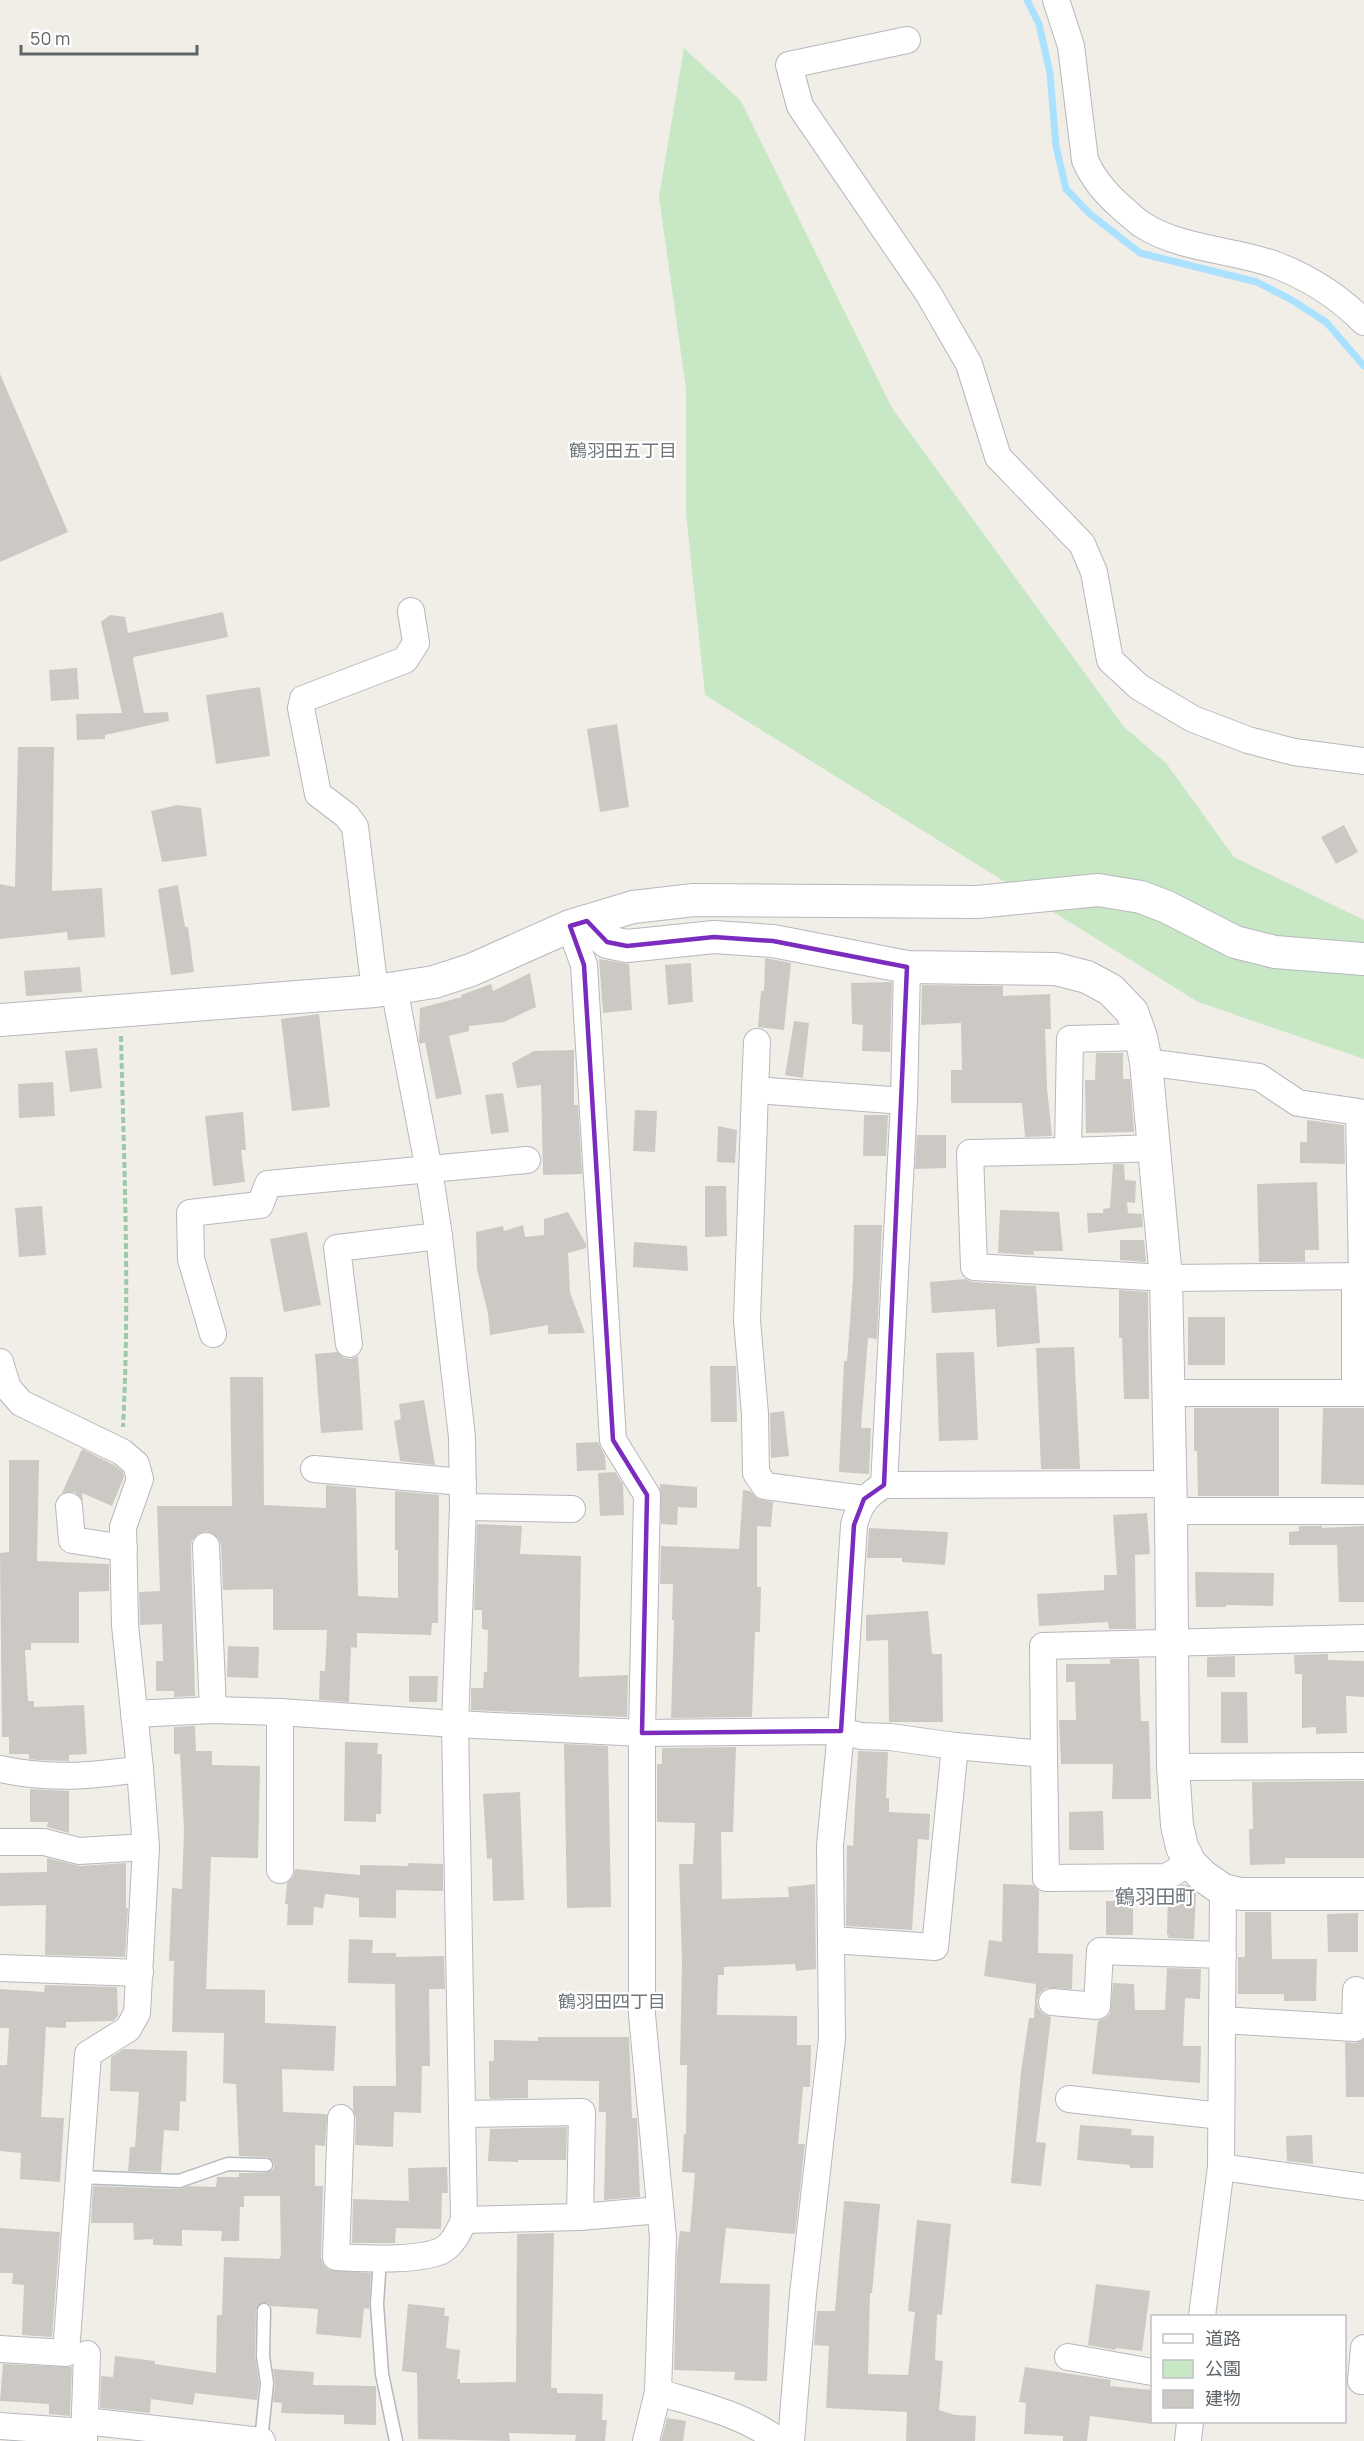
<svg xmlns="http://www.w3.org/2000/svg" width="1364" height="2441" font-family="Manrope,'Noto Sans JP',sans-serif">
<rect width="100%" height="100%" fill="#f1eee8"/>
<polygon fill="#c8e8c5" points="684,48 741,101 892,408 1124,727 1166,763 1234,857 1364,920 1364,1059 1198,1002 705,695 686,513 686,389 659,197"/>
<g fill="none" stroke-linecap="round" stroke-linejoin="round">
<polyline stroke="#aae1ff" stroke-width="7" points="1027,0 1039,24 1050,73 1056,146 1066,189 1089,213 1140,253 1257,282 1290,299 1326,322 1364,366"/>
</g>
<g fill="#ccc9c5">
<polygon points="0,374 68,532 0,562"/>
<polygon points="223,612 228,637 134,657 133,660 144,713 168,712 169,721 105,735 105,739 77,740 76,714 122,713 101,622 110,615 125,617 128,633"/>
<polygon points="77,668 79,699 51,701 49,670"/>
<polygon points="260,687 270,756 216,764 206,695"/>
<polygon points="617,724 629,807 600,812 587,729"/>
<polygon points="18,747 54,747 52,891 102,888 105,937 68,940 67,932 0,939 0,884 15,887"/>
<polygon points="178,805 201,808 207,856 162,862 151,811"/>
<polygon points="1344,825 1358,852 1336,864 1321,837"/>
<polygon points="178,885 185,927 188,927 194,972 171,975 158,889"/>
<polygon points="765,958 791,963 784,1030 758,1027 761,991 764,991"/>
<polygon points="599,959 629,964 632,1010 603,1013"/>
<polygon points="691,963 693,1002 668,1005 665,965"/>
<polygon points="80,967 82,992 26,996 24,971"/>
<polygon points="530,973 536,1007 504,1022 469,1026 469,1031 449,1036 462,1094 436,1099 425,1042 420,1044 419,1041 420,1008 462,997 461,995 491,984 493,991"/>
<polygon points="892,982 890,1052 862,1051 863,1025 852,1024 851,983"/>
<polygon points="922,985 1003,986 1003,996 1050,994 1051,1029 1045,1029 1047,1088 1052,1136 1025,1137 1022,1103 951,1103 951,1070 962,1070 961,1023 921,1025"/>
<polygon points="319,1014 330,1107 292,1111 281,1019"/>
<polygon points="794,1021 809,1023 803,1078 785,1075"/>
<polygon points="97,1048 102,1088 70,1092 65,1051"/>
<polygon points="574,1050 574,1105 578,1105 582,1174 543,1175 541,1085 517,1088 512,1063 534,1051"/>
<polygon points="1096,1053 1123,1053 1123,1079 1130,1079 1134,1132 1086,1133 1085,1080 1095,1080"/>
<polygon points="53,1082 55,1116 19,1118 18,1084"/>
<polygon points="503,1093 509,1132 491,1134 485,1095"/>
<polygon points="635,1110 657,1111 655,1152 633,1151"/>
<polygon points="243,1112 246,1150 241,1150 245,1182 213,1186 205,1116"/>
<polygon points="864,1115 888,1115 886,1156 863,1156"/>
<polygon points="1307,1120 1344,1125 1345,1164 1300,1163 1300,1142 1307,1142"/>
<polygon points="718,1126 737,1130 735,1163 717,1162"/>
<polygon points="917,1135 946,1135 946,1168 915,1169"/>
<polygon points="1113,1164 1124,1164 1125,1180 1136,1181 1135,1203 1127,1202 1128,1213 1142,1214 1143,1227 1088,1233 1087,1213 1103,1213 1103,1209 1110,1208"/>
<polygon points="1317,1182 1319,1250 1305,1250 1305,1262 1259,1262 1257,1184"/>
<polygon points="705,1186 726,1186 727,1236 705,1237"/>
<polygon points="42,1206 46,1255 19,1257 15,1208"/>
<polygon points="1000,1210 1059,1212 1063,1251 1033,1251 1034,1255 998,1253"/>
<polygon points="568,1212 586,1244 586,1248 568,1253 570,1292 585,1333 548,1334 548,1325 490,1335 488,1313 477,1269 476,1232 503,1226 504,1231 523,1225 525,1237 544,1235 544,1219"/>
<polygon points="854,1225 882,1225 877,1339 868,1338 861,1428 871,1428 869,1474 839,1472 844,1361 847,1361 853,1280"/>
<polygon points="307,1232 321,1305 284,1312 270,1239"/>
<polygon points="1120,1240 1144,1240 1146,1262 1120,1260"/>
<polygon points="634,1242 687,1246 688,1271 633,1267"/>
<polygon points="965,1279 973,1282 1036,1286 1040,1343 997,1347 995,1309 932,1313 930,1282"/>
<polygon points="1119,1290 1148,1292 1149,1399 1124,1399 1122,1338 1119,1338"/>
<rect x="1188" y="1317" width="37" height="48"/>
<polygon points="1074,1347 1080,1469 1041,1469 1036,1348"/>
<polygon points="337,1352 344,1358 351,1359 358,1356 363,1430 321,1433 315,1354"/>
<polygon points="974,1352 978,1440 939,1441 936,1353"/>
<polygon points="710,1366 736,1366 737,1422 711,1422"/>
<polygon points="230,1377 263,1377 264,1505 326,1508 326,1485 356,1488 358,1596 398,1598 398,1550 395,1550 395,1491 439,1495 438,1623 432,1623 431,1635 357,1633 357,1648 351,1647 349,1702 319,1700 320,1671 325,1671 327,1630 273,1630 273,1589 223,1590 221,1545 218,1538 206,1531 198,1534 192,1540 191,1547 195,1696 174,1697 174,1691 156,1691 156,1661 163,1661 162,1624 140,1625 139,1592 160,1591 157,1506 232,1506"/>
<polygon points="424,1400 435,1465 400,1461 394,1421 401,1419 399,1404"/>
<polygon points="1194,1408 1279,1408 1279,1496 1198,1496 1197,1451 1194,1451"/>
<polygon points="1323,1408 1364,1408 1364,1485 1321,1484"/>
<polygon points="784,1411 789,1456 771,1458 770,1413"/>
<polygon points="598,1442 605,1456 606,1470 577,1471 576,1443"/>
<polygon points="82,1449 114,1465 123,1472 124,1477 112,1506 82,1493 83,1501 75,1492 62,1493"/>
<polygon points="9,1460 39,1460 37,1561 109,1564 109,1591 79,1592 79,1643 31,1643 31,1650 25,1650 28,1701 34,1701 34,1707 84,1705 87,1754 69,1755 69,1761 37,1760 29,1759 29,1754 9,1754 9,1737 2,1737 0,1553 9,1552"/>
<polygon points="615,1472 623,1484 624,1515 600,1516 598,1473"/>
<polygon points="660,1484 697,1487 697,1508 678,1507 677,1525 661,1524"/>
<polygon points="743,1490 750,1491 758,1499 773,1502 771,1527 757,1526 757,1587 761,1587 760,1632 755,1632 752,1717 671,1718 674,1620 672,1620 673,1584 660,1584 661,1546 739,1549"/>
<polygon points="1147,1513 1150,1554 1135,1555 1136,1629 1109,1629 1108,1622 1039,1626 1037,1594 1104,1590 1104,1575 1117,1575 1113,1515"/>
<polygon points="477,1524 522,1526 520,1554 581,1556 579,1677 628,1675 627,1717 471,1710 471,1688 483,1688 484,1672 487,1672 488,1630 482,1629 482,1610 474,1610"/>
<polygon points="1299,1526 1322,1526 1322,1528 1364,1526 1364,1602 1339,1602 1337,1545 1289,1545 1289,1532 1299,1531"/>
<polygon points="869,1528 948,1532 945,1565 902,1562 902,1558 867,1558"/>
<polygon points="1195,1572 1274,1573 1273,1606 1226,1605 1226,1607 1196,1607"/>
<polygon points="928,1611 932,1654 942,1654 943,1722 889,1722 888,1640 866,1641 866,1615"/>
<polygon points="228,1646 259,1647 258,1678 227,1677"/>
<polygon points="1328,1654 1328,1660 1364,1661 1364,1697 1346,1696 1347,1733 1316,1734 1316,1727 1302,1728 1302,1674 1295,1674 1294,1655"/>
<polygon points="1235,1656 1235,1677 1207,1677 1207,1657"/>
<polygon points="1110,1659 1139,1659 1141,1721 1149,1721 1151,1799 1112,1799 1113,1764 1061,1764 1059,1720 1076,1720 1075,1682 1066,1682 1066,1664 1110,1664"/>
<polygon points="409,1676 438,1676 437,1702 409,1702"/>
<polygon points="1221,1692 1247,1692 1248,1743 1221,1743"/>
<polygon points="195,1726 196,1751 212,1751 212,1765 260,1766 258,1858 211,1857 206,1989 265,1990 265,2023 336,2026 334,2071 282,2069 283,2112 327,2114 325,2146 315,2145 315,2186 323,2186 321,2257 323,2264 329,2270 371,2273 369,2309 364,2308 361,2338 316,2334 318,2309 271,2306 268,2303 261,2303 256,2310 255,2356 259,2383 257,2400 195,2393 193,2405 151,2399 150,2413 100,2408 101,2376 113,2377 115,2356 155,2361 155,2364 216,2373 217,2315 222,2315 224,2257 279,2259 281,2255 280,2196 244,2196 244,2207 240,2207 239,2241 221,2241 222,2231 182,2230 182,2246 153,2245 153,2239 134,2240 133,2223 91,2223 93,2186 179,2189 189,2186 216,2187 217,2177 239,2177 239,2173 266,2173 273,2170 274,2166 273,2161 267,2157 239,2156 236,2084 223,2083 224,2033 172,2032 174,1961 169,1961 172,1888 182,1889 184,1830 180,1754 174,1754 174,1727"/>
<polygon points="345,1742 378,1743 377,1754 382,1754 381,1814 376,1814 376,1822 344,1821"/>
<polygon points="564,1744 608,1746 611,1907 567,1908"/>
<polygon points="736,1747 733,1832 721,1832 722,1899 789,1897 788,1887 815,1884 816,1969 796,1971 795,1964 724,1967 724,1975 718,1975 717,2015 797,2016 797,2045 811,2045 810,2087 803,2087 798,2144 805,2144 795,2234 726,2228 720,2283 770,2284 767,2381 734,2380 735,2372 674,2370 677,2254 680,2231 690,2232 695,2173 682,2172 684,2134 686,2134 687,2065 680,2065 682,1962 679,1864 693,1864 695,1823 657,1822 657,1764 662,1764 662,1748"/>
<polygon points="858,1751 888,1752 886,1798 889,1798 889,1812 930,1814 929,1840 918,1839 912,1930 846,1926 847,1845 853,1846"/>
<polygon points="1364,1781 1364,1858 1285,1858 1285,1864 1250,1865 1249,1829 1253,1829 1252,1782"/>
<polygon points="30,1789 69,1791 69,1833 47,1827 48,1822 30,1822"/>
<polygon points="520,1792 524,1900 493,1901 492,1858 487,1859 483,1794"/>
<polygon points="1103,1811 1104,1850 1069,1850 1069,1812"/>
<polygon points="47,1858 80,1866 126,1863 126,1908 128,1908 125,1957 45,1955 46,1905 0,1906 0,1873 47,1872"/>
<polygon points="409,1863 443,1864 443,1891 396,1890 396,1918 359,1917 359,1898 325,1894 323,1908 314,1907 313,1925 287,1925 288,1904 285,1904 287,1883 293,1877 295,1869 360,1875 360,1865 408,1866"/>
<polygon points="1003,1884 1033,1885 1039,1891 1038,1953 1073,1954 1072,1989 1046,1988 1040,1993 1037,2000 1038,2008 1043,2014 1051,2017 1036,2142 1046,2143 1041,2186 1011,2183 1021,2072 1029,2018 1034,2018 1036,1984 984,1976 989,1940 1002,1942"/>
<polygon points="1182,1885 1187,1885 1196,1893 1194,1939 1168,1938 1169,1935 1167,1935 1168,1892"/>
<rect x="1106" y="1901" width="27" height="34"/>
<polygon points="1245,1912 1271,1912 1272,1959 1317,1959 1316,2001 1284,2001 1284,1994 1238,1994 1238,1957 1245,1957"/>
<polygon points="1358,1913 1358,1952 1328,1952 1327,1914"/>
<polygon points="349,1939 373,1940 372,1953 396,1953 396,1957 444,1956 445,1989 429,1989 430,2066 422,2066 421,2113 394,2112 393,2147 355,2145 356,2119 353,2109 353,2086 396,2086 395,1984 348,1983"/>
<polygon points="1167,1968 1201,1969 1200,1999 1185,1998 1183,2046 1201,2046 1200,2083 1092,2074 1098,2021 1104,2019 1110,2014 1113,1983 1134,1984 1135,2010 1165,2010"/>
<polygon points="45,1985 117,1987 118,2016 113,2021 66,2022 66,2028 46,2027 41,2117 64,2118 60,2182 20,2179 21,2153 0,2151 0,2065 7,2065 9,2028 0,2028 0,1989 44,1992"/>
<polygon points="538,2037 629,2037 632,2118 637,2118 640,2197 604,2200 606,2112 599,2112 599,2081 528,2080 528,2098 491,2099 489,2096 489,2061 494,2061 494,2040 538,2041"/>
<polygon points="1364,2039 1364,2097 1346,2097 1345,2042 1355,2043"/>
<polygon points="124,2049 187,2051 186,2102 180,2101 179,2131 164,2130 161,2172 128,2171 130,2147 135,2147 139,2092 110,2091 111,2057"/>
<polygon points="1080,2125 1132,2129 1131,2135 1154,2136 1153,2168 1130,2168 1130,2165 1077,2160"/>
<polygon points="567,2127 566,2160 518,2160 518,2162 488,2161 490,2129"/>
<polygon points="1312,2135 1313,2164 1287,2161 1286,2136"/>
<polygon points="447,2167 448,2193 442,2193 441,2229 396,2228 395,2243 352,2243 353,2199 409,2201 408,2168"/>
<polygon points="844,2201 880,2204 872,2293 870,2293 868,2374 908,2375 915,2312 908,2311 917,2220 951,2224 942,2315 937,2314 935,2360 943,2361 939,2410 955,2415 976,2416 975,2441 906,2441 907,2412 826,2408 829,2346 814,2345 817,2311 835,2311"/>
<polygon points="0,2228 60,2232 52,2337 22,2335 24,2285 12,2284 13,2273 0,2273"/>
<polygon points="554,2233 551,2388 557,2388 557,2393 603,2394 602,2420 607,2420 605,2441 575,2441 576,2435 509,2433 510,2441 418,2439 417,2373 402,2371 408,2304 445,2308 444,2316 449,2316 446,2348 460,2350 457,2379 460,2379 460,2383 516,2382 517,2234"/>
<polygon points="1096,2284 1150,2291 1142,2351 1116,2348 1115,2350 1088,2345"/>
<polygon points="3,2364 72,2367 70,2416 49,2414 49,2404 0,2401"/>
<polygon points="1025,2367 1111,2380 1110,2386 1152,2390 1152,2424 1090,2416 1087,2441 1063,2441 1063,2436 1024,2434 1026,2403 1019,2402"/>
<polygon points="273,2369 314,2372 313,2385 376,2386 376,2425 344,2424 344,2415 281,2413 282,2403 273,2402 275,2384"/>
<polygon points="667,2418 686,2421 683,2441 661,2441"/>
</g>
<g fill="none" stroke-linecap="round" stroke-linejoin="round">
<defs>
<g id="service">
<polyline points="79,2177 179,2181 228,2164 266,2165"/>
<polyline points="380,2258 377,2304 382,2374 396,2441"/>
<polyline points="261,2441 267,2383 263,2356 264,2310"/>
</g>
<g id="minor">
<path d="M1056 0 1071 46 1085 160C1093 179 1105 193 1121 207 1127 212 1134 219 1141 224 1181 250 1233 249 1276 265 1310 278 1339 297 1364 322"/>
<polyline points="907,40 789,65 800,106 928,293 969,364 998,457 1082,544 1094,572 1110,660 1139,687 1193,719 1248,740 1294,752 1364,761"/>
<polyline points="570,926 584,965 613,1440 647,1495 642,1733 642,2015 663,2237 658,2392 646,2441"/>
<polyline points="375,991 355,827 347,816 318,794 301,708 303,699 405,660 416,643 411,611"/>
<polyline points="1141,1037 1070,1039 1068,1151 1155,1148"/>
<polyline points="757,1042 755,1090 904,1101"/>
<polyline points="1146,1062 1259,1077 1298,1103 1359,1112 1362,1276"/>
<polyline points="755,1090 747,1320 755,1414 756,1473 765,1486 864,1499"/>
<polyline points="1068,1151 970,1153 974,1267 1166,1278 1364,1276"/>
<polyline points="1355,1276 1355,1393"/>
<polyline points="213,1334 191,1259 190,1213 260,1205 268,1184 527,1160"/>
<polyline points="349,1344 337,1248 439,1236"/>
<path d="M0 1362 8 1388 21 1403 122 1452 136 1464 140 1479 123 1527 125 1625 140 1769C91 1776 49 1780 0 1769"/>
<polyline points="1169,1393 1364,1393"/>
<polyline points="314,1469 463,1482"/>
<polyline points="884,1485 904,1101 907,967"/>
<polyline points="69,1506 72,1540 124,1548"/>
<polyline points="463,1507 572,1509"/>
<polyline points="1171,1511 1364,1511"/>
<polyline points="206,1546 213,1710"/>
<polyline points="134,1714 213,1710 280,1712 455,1724 642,1733 841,1731 861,1736 890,1737 955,1746 1044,1754 1046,1878 1166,1877 1190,1863"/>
<polyline points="1044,1754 1043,1646 1364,1638"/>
<polyline points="1173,1767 1364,1766"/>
<polyline points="0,1842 44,1842 79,1851 146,1847"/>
<polyline points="280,1870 280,1712"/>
<polyline points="832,1940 935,1947 955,1746"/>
<polyline points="0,1968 140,1973"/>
<polyline points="1052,2002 1097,2006 1100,1951 1223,1955"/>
<polyline points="1222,2020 1355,2028 1356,1990"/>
<polyline points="1069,2099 1221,2116"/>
<polyline points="462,2114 582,2112 580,2217"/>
<path d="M341 2118 336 2257C363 2258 419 2262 443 2250 454 2243 459 2231 464 2220L455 1724 463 1507 462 1437 439 1236 429 1170 394 988"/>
<polyline points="1221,2167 1364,2187"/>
<polyline points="464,2220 580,2217 660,2210"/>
<polyline points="1202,2316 1221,2167 1223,1890"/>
<polyline points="1364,2348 1361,2381 1364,2381"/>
<polyline points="0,2349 66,2353 88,2054 128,2029 137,2013 146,1847 140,1769"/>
<polyline points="1068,2357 1152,2372"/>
<path d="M658 2392C700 2405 743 2414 779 2441"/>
<polyline points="85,2421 262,2441"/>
<polyline points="0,2426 84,2432"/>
<polyline points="84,2441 87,2354"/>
<path d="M791 2441 803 2294 832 2039 830 1846 841 1731 854 1525C859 1506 866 1495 884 1485L1170 1484"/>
<polyline points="1188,2441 1190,2422"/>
</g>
<g id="tertiary">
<polyline points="587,921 607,942 627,946 714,937 773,941 907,967 1056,969 1087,977 1111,990 1132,1012 1141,1037 1146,1062 1166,1278 1171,1511 1173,1767 1177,1825 1182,1847 1190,1863 1203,1876 1223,1890 1241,1894 1364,1894"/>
<polyline points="0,1020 375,991 434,982 471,970 570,926 633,907 694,900 977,902 1098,890 1141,897 1167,907 1235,942 1275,952 1364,959"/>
</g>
</defs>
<use href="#service" stroke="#b5b8bc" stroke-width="15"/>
<use href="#minor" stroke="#b5b8bc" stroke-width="28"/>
<use href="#tertiary" stroke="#b5b8bc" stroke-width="34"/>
<path stroke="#9ec9a7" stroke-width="4" stroke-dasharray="6 3" stroke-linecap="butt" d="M121 1036C124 1166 130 1297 123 1427"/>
<use href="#service" stroke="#fff" stroke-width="12"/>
<use href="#minor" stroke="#fff" stroke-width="26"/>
<use href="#tertiary" stroke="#fff" stroke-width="32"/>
</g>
<path fill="none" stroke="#7b2cbf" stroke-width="4.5" stroke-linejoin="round" d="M587 921 607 942 627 946 714 937 773 941 907 967 884 1485 864 1499 854 1525 841 1731 642 1733 647 1495 613 1440 584 965 570 926Z"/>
<g text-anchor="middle" stroke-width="4.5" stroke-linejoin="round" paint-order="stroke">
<g font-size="18" fill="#70767a" stroke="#fff">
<text x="623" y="457">鶴羽田五丁目</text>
<text x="612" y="2008">鶴羽田四丁目</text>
</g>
<g font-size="20" fill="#70767a" stroke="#fff">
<text x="1155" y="1904">鶴羽田町</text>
</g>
</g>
<rect x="1151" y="2315" width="195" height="108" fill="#ffffff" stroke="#bfc1c3" stroke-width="1.5"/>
<rect x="1163" y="2334" width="30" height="9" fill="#ffffff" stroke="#bfc1c3" stroke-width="1.5"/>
<text x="1205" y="2345" font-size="18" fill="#5f6468">道路</text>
<rect x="1163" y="2360" width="30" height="18" fill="#c8e8c5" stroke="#bfc1c3" stroke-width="1.5"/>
<text x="1205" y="2375" font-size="18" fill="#5f6468">公園</text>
<rect x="1163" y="2390" width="30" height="18" fill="#ccc9c5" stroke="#bfc1c3" stroke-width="1.5"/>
<text x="1205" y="2405" font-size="18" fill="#5f6468">建物</text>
<path d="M21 45v9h176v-9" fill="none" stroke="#5f6468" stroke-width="3"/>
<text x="30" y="45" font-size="18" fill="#5f6468" stroke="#ffffff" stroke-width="4.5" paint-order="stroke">50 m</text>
</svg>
